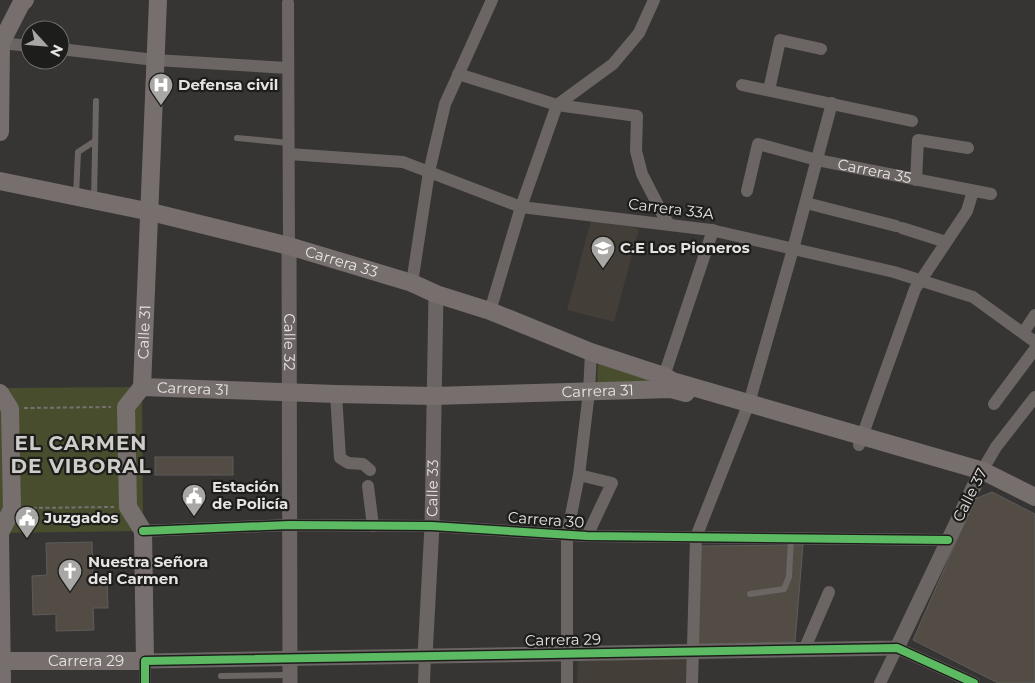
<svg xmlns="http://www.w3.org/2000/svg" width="1035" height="683" font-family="Montserrat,sans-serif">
<rect width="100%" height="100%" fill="#363533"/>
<g fill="#433e37">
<polygon points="592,217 639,229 614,322 567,310"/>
<polygon points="688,657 686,683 577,683 578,661"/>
</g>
<g fill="#484e2d">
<polygon points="598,361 656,383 597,386"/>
<polygon points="142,387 143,531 0,533 0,388"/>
</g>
<g fill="#524c45" stroke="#5d5c5a">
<rect x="155" y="457" width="78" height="18"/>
<polygon points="992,492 1035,514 1035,683 998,683 913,640 975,499"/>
<polygon points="92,542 93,576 107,576 108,608 93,608 94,630 56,631 56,614 33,615 32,576 47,575 46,543"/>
<polygon points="803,545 795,642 697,644 701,546"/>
</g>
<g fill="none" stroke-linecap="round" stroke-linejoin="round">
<g stroke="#767170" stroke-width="2" stroke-dasharray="4 2.5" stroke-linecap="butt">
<polyline points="24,408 111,407"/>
<polyline points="26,508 114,507"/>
</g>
<g stroke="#6b6563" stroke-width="6">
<polyline points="237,138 289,143"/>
<polyline points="76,196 78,152 95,141"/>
<polyline points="94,200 96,101"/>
<polyline points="750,594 784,589 789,577 791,538"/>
<polyline points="221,676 290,675"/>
</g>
<g stroke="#6b6563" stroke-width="12">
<polyline points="288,3 289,246"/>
<polyline points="1,43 30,46"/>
<polyline points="60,49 155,60 288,68"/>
<polyline points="458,74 557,105 637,116 636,151 642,174 664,217 670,225"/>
<polyline points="742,85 912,121"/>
<polyline points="769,90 780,40 821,49"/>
<polyline points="557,105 613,64 639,33 654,0"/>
<polyline points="289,154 403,162 521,207 711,230 894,272 973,297 1035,342"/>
<polyline points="916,180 918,140 968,148"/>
<path id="s1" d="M747 191 758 144 817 160 991 194"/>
<polyline points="806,203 896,226"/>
<polyline points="902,228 946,242"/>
<polyline points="412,283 429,172 445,104 492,0"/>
<polyline points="490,311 521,207 557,105"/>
<polyline points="1023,333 1035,315"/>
<polyline points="664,376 713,230"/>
<polyline points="336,394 340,458 348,463 363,464 370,470"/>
<polyline points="994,404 1035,349"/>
<polyline points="859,445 915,289 967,211 973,191"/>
<polyline points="579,475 612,483 587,536"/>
<polyline points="979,476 996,447 1035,397"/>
<polyline points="368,486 373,526"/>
<polyline points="143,531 289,525 432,526 587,536 948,540"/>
<polyline points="804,650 829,592"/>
<polyline points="145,661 145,683"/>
<polyline points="424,683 425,656"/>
<polyline points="567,683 567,535 579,475 589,392 591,352"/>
<polyline points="692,683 696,537 749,403 793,249 832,103"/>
<polyline points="880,683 897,648 974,683"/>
</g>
<g stroke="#6b6563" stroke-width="15">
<path id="s2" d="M289 246 290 683"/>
<path id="s3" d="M425 656 432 526 436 294"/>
<polyline points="145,661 897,648 978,478"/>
</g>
<g stroke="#776f6d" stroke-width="18">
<polyline points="0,132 1,43 21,4 25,0"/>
<path id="s4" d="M0 181 151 212 289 246 412 283 436 294 490 311 591 352 664 376 672 381 983 471 1035 497"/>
<path id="s5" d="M142 387 336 394 433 396 671 389 686 393"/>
<polyline points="0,393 10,409 12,509 0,533 2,683"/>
<path id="s6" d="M2 661H145L143 531 128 507 126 407 142 387 158 0"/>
</g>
<defs>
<g id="cycleway">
<polyline points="143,531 289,525 432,526 587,536 948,540"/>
<polyline points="145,683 145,661 897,648 974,683"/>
</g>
</defs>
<use href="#cycleway" stroke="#1d1d1b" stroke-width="11"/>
<use href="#cycleway" stroke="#5cba63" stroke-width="8"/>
</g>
<defs>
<symbol id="hospital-pin" viewBox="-11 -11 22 30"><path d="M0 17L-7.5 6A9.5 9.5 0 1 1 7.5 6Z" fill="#a8a7a5" stroke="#1d1d1b"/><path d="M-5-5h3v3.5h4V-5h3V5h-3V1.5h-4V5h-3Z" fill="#fff"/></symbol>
<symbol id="school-pin" viewBox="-11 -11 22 30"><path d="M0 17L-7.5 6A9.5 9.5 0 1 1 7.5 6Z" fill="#a8a7a5" stroke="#1d1d1b"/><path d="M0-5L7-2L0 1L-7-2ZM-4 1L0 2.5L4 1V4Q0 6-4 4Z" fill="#fff"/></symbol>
<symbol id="civic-pin" viewBox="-11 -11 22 30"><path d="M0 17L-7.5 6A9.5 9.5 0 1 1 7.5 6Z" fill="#a8a7a5" stroke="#1d1d1b"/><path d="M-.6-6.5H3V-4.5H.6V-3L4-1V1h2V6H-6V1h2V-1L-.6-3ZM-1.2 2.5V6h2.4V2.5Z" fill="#fff"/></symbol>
<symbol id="church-pin" viewBox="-11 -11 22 30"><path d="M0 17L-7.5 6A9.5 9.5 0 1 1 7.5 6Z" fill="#a8a7a5" stroke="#1d1d1b"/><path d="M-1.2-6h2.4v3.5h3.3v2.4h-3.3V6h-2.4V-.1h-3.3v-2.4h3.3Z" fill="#fff"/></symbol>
</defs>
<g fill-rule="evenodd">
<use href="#hospital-pin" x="147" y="71" width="28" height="38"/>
<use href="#school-pin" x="589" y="234" width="28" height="38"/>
<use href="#civic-pin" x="180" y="482" width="28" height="38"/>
<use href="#civic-pin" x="13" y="504" width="28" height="38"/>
<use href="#church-pin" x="56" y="557" width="28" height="38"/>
</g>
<g text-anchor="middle" stroke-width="4.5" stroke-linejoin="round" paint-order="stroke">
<g font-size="15" font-weight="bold" fill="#e6e4e2" stroke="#1d1d1b" text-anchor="start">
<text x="178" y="90">Defensa civil</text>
<text x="620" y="253">C.E Los Pioneros</text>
<text x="212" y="492">Estación<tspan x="212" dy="17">de Policía</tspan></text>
<text x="44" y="523">Juzgados</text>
<text x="88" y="567">Nuestra Señora<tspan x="88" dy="17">del Carmen</tspan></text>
</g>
<g font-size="15" fill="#e6e4e2" stroke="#1d1d1b">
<text dy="5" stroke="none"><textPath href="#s1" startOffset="168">Carrera 35</textPath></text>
<text transform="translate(671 209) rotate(7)" y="5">Carrera 33A</text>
<text dy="5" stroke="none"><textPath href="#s4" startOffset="351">Carrera 33</textPath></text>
<text dy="5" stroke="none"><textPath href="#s6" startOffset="482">Calle 31</textPath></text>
<text dy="5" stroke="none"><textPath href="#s2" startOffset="96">Calle 32</textPath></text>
<text dy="5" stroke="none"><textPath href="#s5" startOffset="51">Carrera 31</textPath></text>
<text dy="5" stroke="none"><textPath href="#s5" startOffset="456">Carrera 31</textPath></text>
<text dy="5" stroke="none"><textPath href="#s3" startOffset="168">Calle 33</textPath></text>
<text transform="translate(970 495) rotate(-63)" y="5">Calle 37</text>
<text transform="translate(546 520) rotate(4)" y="5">Carrera 30</text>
<text transform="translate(563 640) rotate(-1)" y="5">Carrera 29</text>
<text dy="5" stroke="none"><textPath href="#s6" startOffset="84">Carrera 29</textPath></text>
</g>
<g font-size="20" font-weight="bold" letter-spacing="1" fill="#cfcdc9" stroke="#1d1d1b">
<text x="81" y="450">EL CARMEN<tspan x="81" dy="23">DE VIBORAL</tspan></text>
</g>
</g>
<g transform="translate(45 45) rotate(116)"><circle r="24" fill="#1d1d1b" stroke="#6d6d6b"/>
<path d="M0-4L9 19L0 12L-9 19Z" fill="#a8a7a5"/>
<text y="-8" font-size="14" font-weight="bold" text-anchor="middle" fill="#e6e4e2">N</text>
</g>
</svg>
